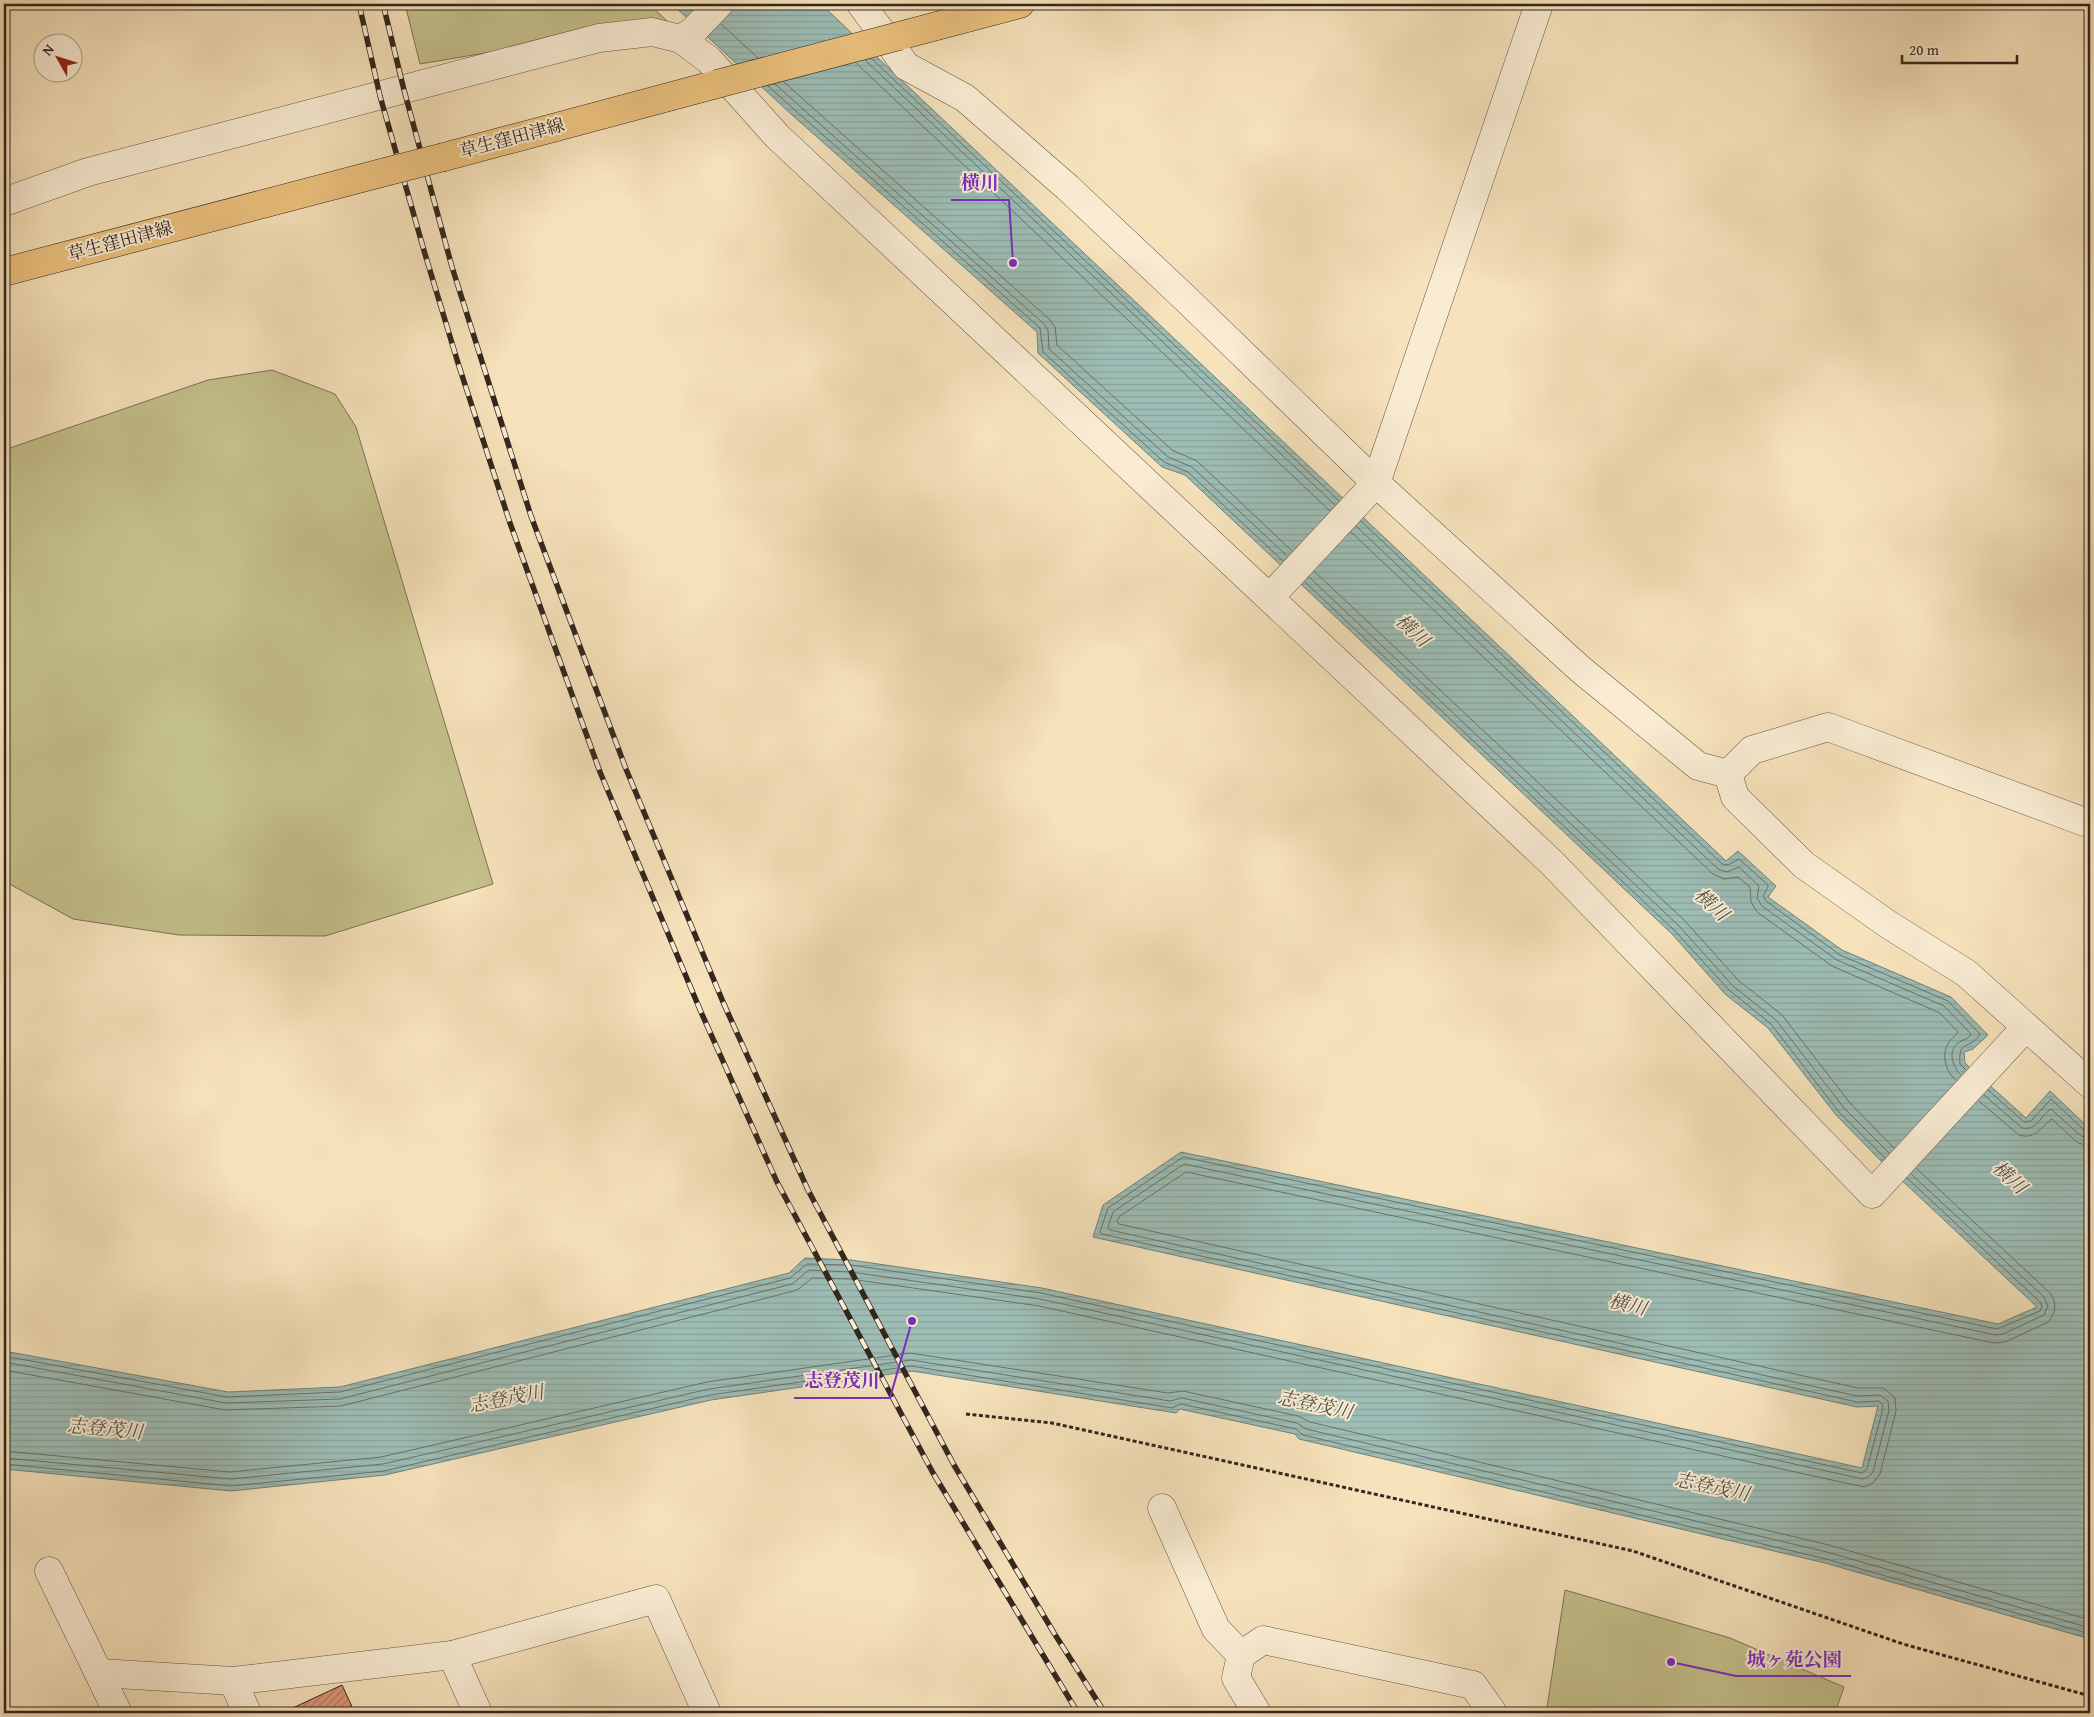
<svg xmlns="http://www.w3.org/2000/svg" width="2094" height="1717" font-family="'Gentium Book Plus','Noto Serif JP',serif">
<defs>
<pattern id="water-rules" width="6" height="5" patternUnits="userSpaceOnUse" patternTransform="scale(1.25)"><rect width="6" height="5" fill="#9dbdb5"/><path d="M0 2.5h6" fill="none" stroke="#88a29b"/></pattern>
<pattern id="building-hatch" width="6" height="6" patternUnits="userSpaceOnUse" patternTransform="scale(1.25)"><rect width="6" height="6" fill="#db9477"/><path d="M-1 1l2-2M0 6l6-6M5 7l2-2" fill="none" stroke="#b27961"/></pattern>
</defs>
<rect width="100%" height="100%" fill="#f6e2bb"/>
<filter id="stains"><feTurbulence type="fractalNoise" baseFrequency=".004" numOctaves="4"/><feColorMatrix values="0 0 0 0 .2 0 0 0 0 .09 0 0 0 0 .02 0 0 0 .5 -.17"/></filter>
<radialGradient id="worn" r=".72"><stop offset=".6" stop-color="#630" stop-opacity="0"/><stop offset="1" stop-color="#630" stop-opacity=".3"/></radialGradient>
<g fill="#c4c08b" stroke="#7c7354">
<polygon points="405,4 649,4 668,22 420,64"/>
<polygon points="272,370 335,394 356,427 493,884 325,936 179,935 73,919 4,881 4,450 208,380"/>
<polygon points="1565,1590 1730,1638 1844,1687 1835,1713 1568,1713 1547,1708"/>
</g>
<polygon fill="url(#water-rules)" stroke="#738179" points="672,4 821,4 1726,861 1738,851 1776,886 1768,897 1842,950 1951,997 1988,1035 1973,1049 1964,1052 1965,1063 2026,1118 2050,1091 2090,1129 2090,1639 1825,1563 1299,1439 1295,1434 1180,1409 1176,1413 912,1371 711,1400 385,1475 231,1491 4,1469 4,1351 228,1392 340,1387 789,1273 805,1258 851,1260 1042,1288 1862,1468 1878,1406 1857,1407 1093,1237 1103,1205 1181,1152 1998,1324 2037,1307 1880,1160 1836,1115 1768,1028 1725,994 1672,934 1185,475 1162,467 1038,353 1037,332 791,114"/>
<g fill="none" stroke-linecap="round" stroke-linejoin="round">
<g stroke="#68726a" stroke-width="1">
<polyline points="721,24 758,58"/>
<polyline points="872,59 1339,501"/>
<polyline points="865,60 1335,505"/>
<polyline points="856,63 1330,511"/>
<polyline points="784,82 1049,319 1055,327 1057,345 1172,450 1197,461 1292,551"/>
<polyline points="775,84 1044,324 1048,330 1049,349 1168,457 1192,467 1287,556"/>
<polyline points="768,86 1040,328 1043,352 1164,462 1188,472 1283,561"/>
<path d="M1361 521 1722 864 1728 865 1739 859 1768 885V887L1763 896 1766 901 1840 955 1948 1001 1980 1034C1970 1051 1958 1038 1960 1064L1966 1070"/>
<path d="M1356 526 1718 869 1727 872 1739 867 1759 886 1757 898 1762 906 1837 960 1944 1006 1971 1034C1968 1040 1963 1039 1958 1043 1947 1051 1953 1068 1961 1075"/>
<path d="M1351 532 1713 874 1724 879 1738 877 1750 887 1751 902 1757 912 1832 966 1940 1013 1958 1032C1956 1036 1950 1039 1948 1044 1941 1056 1946 1072 1956 1080"/>
<polyline points="1314,571 1685,921 1738,980 1782,1015 1850,1103 1894,1148"/>
<polyline points="1309,577 1679,926 1733,986 1776,1020 1844,1108 1889,1153"/>
<polyline points="1305,582 1675,931 1729,990 1771,1024 1839,1112 1885,1158"/>
<polyline points="1988,1090 2024,1122 2031,1121 2051,1099 2085,1131 2090,1132"/>
<path d="M1984 1095 2022 1128C2037 1131 2041 1115 2051 1109L2081 1136 2090 1138"/>
<path d="M1979 1101 2019 1135C2036 1140 2040 1127 2052 1119L2078 1143 2090 1146"/>
<polyline points="4,1356 227,1397 340,1392 790,1278 807,1264 851,1265 1041,1293 1862,1473 1867,1469 1883,1408 1882,1404 1879,1401 1857,1402 1102,1234 1100,1232 1108,1208 1183,1157 1997,1329 2040,1311 2042,1306 2040,1302 1907,1178"/>
<polyline points="4,1362 226,1403 340,1399 792,1284 809,1270 851,1272 1040,1299 1863,1479 1868,1477 1873,1472 1889,1410 1888,1401 1880,1395 1857,1396 1110,1230 1108,1227 1113,1212 1184,1164 1996,1335 2003,1334 2044,1315 2048,1306 2044,1297 1911,1174"/>
<path d="M4 1370 225 1410 341 1406 794 1291 800 1288 812 1278 850 1279 1039 1306 1864 1487 1873 1483 1880 1474 1896 1411 1895 1398 1884 1388H1858L1119 1224 1117 1221 1120 1216 1186 1172 1994 1343 2005 1342 2048 1322C2056 1313 2057 1304 2051 1294L1916 1168"/>
<polyline points="4,1451 230,1472 381,1457 707,1382 910,1353 1168,1393 1183,1391 1298,1416 1310,1422 1829,1545 2090,1620"/>
<polyline points="4,1458 231,1479 383,1464 709,1389 911,1360 1170,1401 1182,1398 1297,1423 1306,1429 1827,1552 2090,1628"/>
<polyline points="4,1464 231,1486 384,1471 710,1395 911,1366 1172,1408 1181,1404 1296,1429 1303,1435 1826,1559 2090,1634"/>
</g>
</g>
<polygon fill="url(#building-hatch)" stroke="#33261e" points="342,1685 354,1711 350,1713 282,1713"/>
<g fill="none" stroke-linecap="round" stroke-linejoin="round">
<defs>
<g id="minor">
<polyline points="861,4 906,66 965,98 1067,187 1185,298 1376,483 1579,668 1698,766 1728,774"/>
<polyline points="681,39 709,60 777,136 1552,863 1872,1194 2026,1027"/>
<polyline points="4,202 88,172 599,38 652,32 681,39 693,31 719,4"/>
<polyline points="1270,597 1376,483 1539,4"/>
<polyline points="2090,824 1828,727 1752,750 1728,774 1735,797 1804,865 1889,925 1966,973 2090,1084"/>
<polyline points="1162,1508 1216,1629 1241,1655"/>
<polyline points="49,1571 118,1713"/>
<polyline points="452,1655 478,1713"/>
<polyline points="100,1673 233,1681 452,1655 656,1599 707,1713"/>
<polyline points="233,1681 247,1713"/>
<polyline points="1257,1713 1236,1678 1241,1655 1263,1640 1473,1685 1493,1713"/>
</g>
<g id="major">
<polyline points="899,36 1020,4"/>
<polyline points="444,157 717,84"/>
<polyline points="4,272 385,172"/>
</g>
</defs>
<use href="#minor" stroke="#645545" stroke-width="29"/>
<use href="#major" stroke="#33261e" stroke-width="29"/>
<polyline stroke="#33261e" stroke-width="3" stroke-dasharray="4 2.5" stroke-linecap="butt" points="966,1414 1052,1423 1633,1551 1903,1644 2090,1696"/>
<use href="#minor" stroke="#f9ecd3" stroke-width="28"/>
<use href="#major" stroke="#ebc17e" stroke-width="28"/>
<defs>
<g id="rail">
<polyline points="359,4 380,96 425,254 458,363 510,523 600,772 701,1012 777,1182 933,1473 1078,1713"/>
<polyline points="383,4 404,90 452,267 531,516 626,769 723,1002 808,1190 954,1465 1054,1633 1105,1713"/>
</g>
</defs>
<use href="#rail" stroke="#33261e" stroke-width="5.5"/>
<use href="#rail" stroke="#f9ecd3" stroke-width="4" stroke-dasharray="11" stroke-linecap="butt"/>
<defs>
<g id="major-bridge">
<polyline points="717,84 899,36"/>
<polyline points="385,172 444,157"/>
</g>
</defs>
<use href="#major-bridge" stroke="#33261e" stroke-width="29" stroke-linecap="butt"/>
<use href="#major-bridge" stroke="#ebc17e" stroke-width="28"/>
</g>
<g text-anchor="middle" stroke-width="4" stroke-linejoin="round" paint-order="stroke">
<g font-size="18" fill="#33261e" stroke="#f9ecd3">
<text transform="translate(512 138) rotate(-15)" y="6">草生窪田津線</text>
<text transform="translate(120 241) rotate(-15)" y="6">草生窪田津線</text>
</g>
<g font-size="19" font-style="italic" fill="#53534b" stroke="#f9ecd3">
<text transform="translate(1413 630) rotate(43)" y="7">横川</text>
<text transform="translate(1712 904) rotate(43)" y="7">横川</text>
<text transform="translate(2010 1177) rotate(43)" y="7">横川</text>
<text transform="translate(1628 1304) rotate(14)" y="7">横川</text>
<text transform="translate(506 1398) rotate(-11)" y="7">志登茂川</text>
<text transform="translate(1315 1404) rotate(12)" y="7">志登茂川</text>
<text transform="translate(105 1428) rotate(5)" y="7">志登茂川</text>
<text transform="translate(1712 1486) rotate(12)" y="7">志登茂川</text>
</g>
</g>
<path fill="none" stroke="#7b2cbf" stroke-width="2" d="M1013 263L1009 200H951M912 1321L890 1398H794M1671 1662L1736 1676H1851"/>
<g fill="#7b2cbf" stroke="#f9ecd3" stroke-width="2">
<circle cx="1013" cy="263" r="5"/>
<circle cx="912" cy="1321" r="5"/>
<circle cx="1671" cy="1662" r="5"/>
</g>
<g font-size="19" text-anchor="middle" font-weight="bold" fill="#7b2cbf" stroke="#f9ecd3" stroke-width="4" stroke-linejoin="round" paint-order="stroke">
<text x="980" y="189">横川</text>
<text x="842" y="1387">志登茂川</text>
<text x="1794" y="1666">城ヶ苑公園</text>
</g>
<rect width="2094" height="1717" fill="none" stroke="#f6e2bb" stroke-width="20"/>
<rect x="5" y="5" width="2084" height="1707" fill="none" stroke="#33261e" stroke-width="2.5"/>
<rect x="10" y="10" width="2074" height="1697" fill="none" stroke="#33261e"/>
<g transform="translate(58 58) rotate(309)"><circle r="24" fill="#f9ecd3" stroke="#aa9d8b"/>
<path d="M0-4L9 19L0 12L-9 19Z" fill="#8f2418"/>
<text y="-8" font-size="14" font-weight="bold" text-anchor="middle" fill="#33261e">N</text>
</g>
<path d="M1902 55v8h115v-8" fill="none" stroke="#33261e" stroke-width="2.5"/>
<text x="1909" y="55" font-size="15" fill="#33261e" stroke="#f9ecd3" stroke-width="4" paint-order="stroke">20 m</text>
<rect width="100%" height="100%" filter="url(#stains)"/>
<rect width="100%" height="100%" fill="url(#worn)"/>
</svg>
